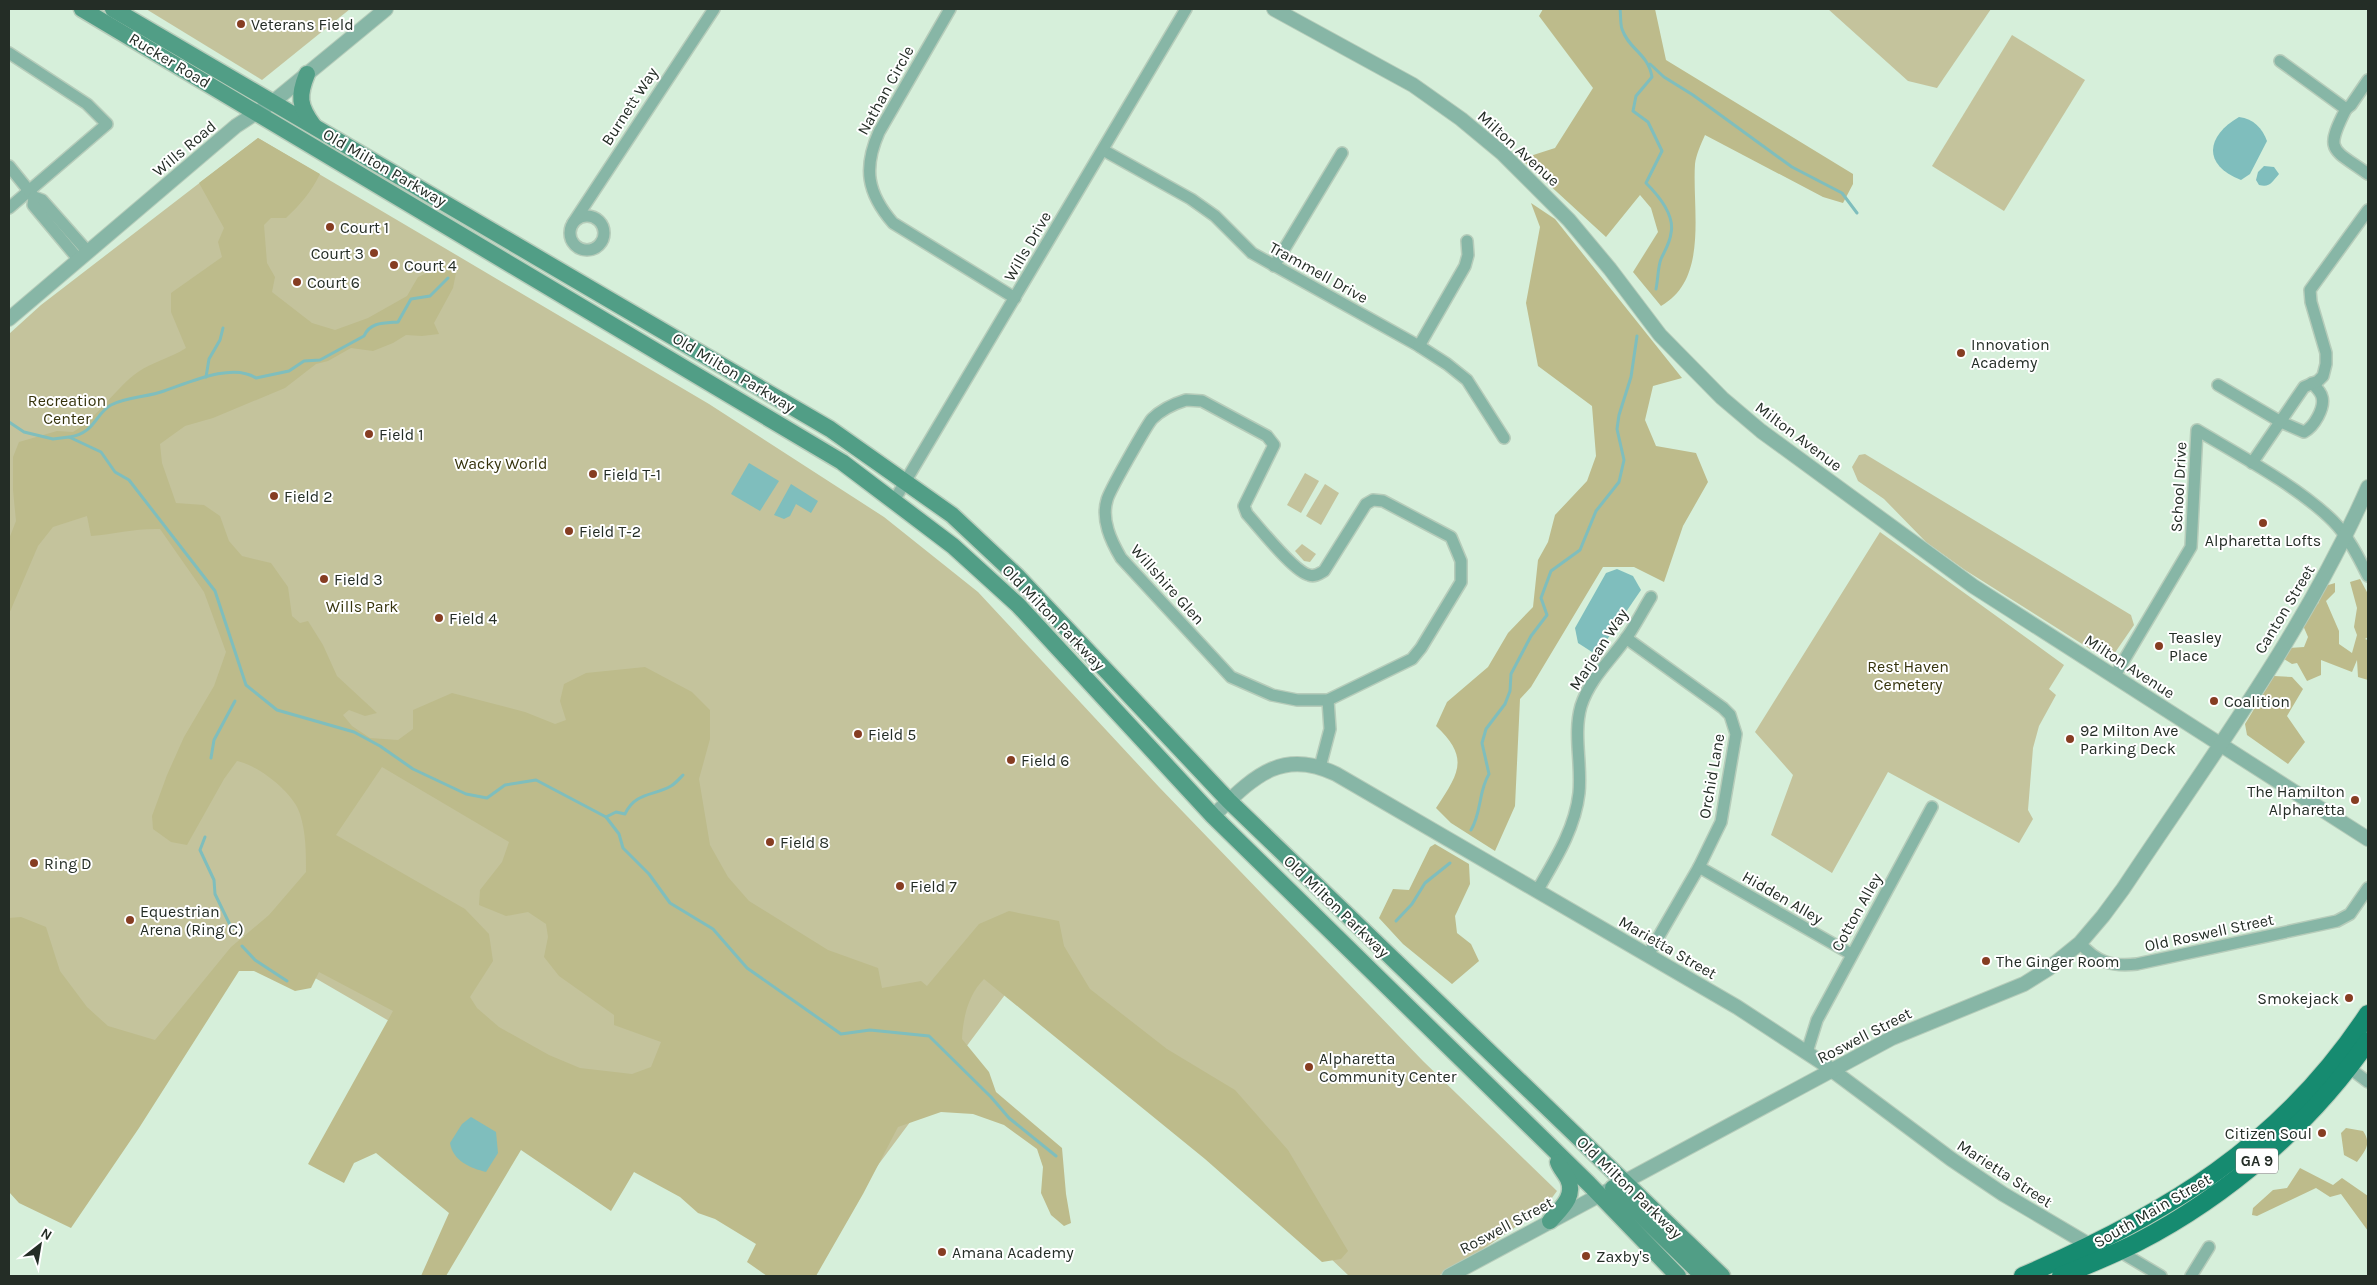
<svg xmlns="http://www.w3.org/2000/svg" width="2377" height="1285" font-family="Karla,sans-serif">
<rect width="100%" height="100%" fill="#d6efda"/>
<g fill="#c4c39c">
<polygon points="146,9 350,9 262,80"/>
<polygon points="1828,9 1991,9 1937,88 1908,81"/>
<polygon points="2012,35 2085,80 2004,211 1932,166"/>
<polygon points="258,138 709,404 884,517 978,592 1159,787 1423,1061 1557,1191 1545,1207 1464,1262 1438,1276 1349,1276 1192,1126 1010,988 805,1263 243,936 80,1191 9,1149 9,334 41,305"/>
<polygon points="1865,454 2131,615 2134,625 2114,654 2098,654 1965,570 1926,542 1884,499 1858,481 1852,467 1859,455"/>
<polygon points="1305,473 1319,481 1301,513 1287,505"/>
<polygon points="1325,484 1339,493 1321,525 1306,516"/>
<polygon points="1880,532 2064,665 2049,689 2056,695 2039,726 2033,748 2028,810 2033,819 2019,843 1888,772 1832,873 1771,835 1793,775 1755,732"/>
<polygon points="1302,544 1316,554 1310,562 1304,561 1295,551"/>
</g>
<g fill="#bdbb8b" fill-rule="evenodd">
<path d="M1543 9H1655L1666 60 1853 174V184L1843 203 1823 197 1705 135C1701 144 1696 155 1695 164 1692 210 1709 279 1661 306L1633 272 1658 232 1651 208 1640 195 1606 237 1521 159 1555 148 1593 88 1539 16Z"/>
<path d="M258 138 320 174C311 192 300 205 286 218H271L264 225 267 263 275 277 272 292 312 323 335 330 368 318 407 296 418 277 444 265 456 273 453 288 434 323 439 334 422 336 406 335 393 343 373 351 351 348 328 361 316 364 285 388 213 418 185 426 160 444 162 463 176 503 204 505 220 516 229 541 242 556 271 563 288 587 292 616 300 623 308 621 323 645 337 676 377 713 365 716 349 710 343 715 352 726 370 738 398 740 413 729V710L452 693 525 712 555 724 566 720 560 701 564 684 586 673 645 667 692 692 710 710V739L699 779 710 845 728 877 749 901 828 950 878 968 882 988 921 981 927 986 979 924 1009 911 1059 921 1064 946 1090 989 1167 1049 1235 1090 1288 1150 1348 1251 1341 1259 1322 1262 1205 1159 984 979C968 995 963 1018 962 1039L989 1072 996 1092 1062 1148 1066 1194 1071 1223 1064 1226 1051 1215 1041 1193 1043 1167 1037 1149 1004 1125 973 1114 941 1112 898 1127 863 1194 816 1276H767L747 1262 756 1244 715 1219 698 1213 680 1197 634 1172 611 1211 521 1150 446 1276H421L449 1213 376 1153 354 1163 344 1183 308 1164 393 1011 319 972 311 988 295 991 254 971H239L139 1128 71 1228 19 1203 9 1192V918L21 917 46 927 60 971 87 1007 108 1026 155 1040 231 947 269 915 306 872C306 852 306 833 300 814 294 793 258 765 237 761L224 779 187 845 171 842 153 829 152 816 167 775 184 737 214 686 226 652 204 592 160 529C137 528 115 534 91 536L87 516 53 527 38 546 9 614V539L16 521 13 490V457L19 442 57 431 73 432C99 417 114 389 138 372 152 362 171 358 186 348L171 312V293L222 257 218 242 224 228 199 183ZM382 767 509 842 502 862 480 890 479 905 506 916 528 912 546 924 548 937 544 957 559 976 614 1015V1025L661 1042 651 1067 632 1074 580 1068 549 1055 499 1027 477 1008 470 997 493 961 489 934 465 909 336 835Z"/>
<path d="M1531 203 1555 219 1682 378 1653 386 1645 420 1656 446 1696 453 1708 482 1683 526 1664 582 1634 567H1603L1531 687 1520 699 1515 806 1495 851 1451 823 1436 808C1459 773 1470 758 1436 726L1447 702 1488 667 1508 633 1533 607 1538 560 1548 542 1555 515 1587 481 1596 456 1592 406 1538 366 1526 303 1540 227Z"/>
<polygon points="2360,579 2368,594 2368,637 2365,639 2368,640 2368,680 2358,677 2357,660 2352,672 2321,660 2321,675 2307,681 2297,663 2292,664 2284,659 2289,648 2304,647 2308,637 2302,623 2313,605 2318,604 2325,586 2335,583 2335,592 2326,601 2339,631 2339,644 2352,653 2357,635 2354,627 2357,608 2350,582"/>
<polygon points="2274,676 2292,677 2303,689 2287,716 2305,742 2288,764 2247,735 2245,724"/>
<polygon points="1435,844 1469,864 1470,884 1455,916 1457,933 1471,944 1479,961 1452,984 1403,944 1379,918 1393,889 1409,890 1430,847"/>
<path d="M2346 1128 2363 1131C2372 1144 2365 1151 2357 1162L2344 1155 2341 1133Z"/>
<polygon points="2300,1168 2333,1185 2342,1178 2368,1196 2368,1231 2341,1194 2330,1197 2316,1188 2257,1216 2252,1215 2253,1208 2273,1190 2287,1188"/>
</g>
<g fill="#7fbebd">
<path d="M2239 117C2254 119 2262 128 2267 141L2250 174 2241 180C2202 165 2206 136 2239 117Z"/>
<path d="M2264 166 2274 167 2279 174C2272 182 2270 188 2259 185L2256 180 2258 172Z"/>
<polygon points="749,463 779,481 760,511 731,494"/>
<polygon points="791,484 818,501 811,513 796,504 790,516 784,519 774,515"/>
<polygon points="1617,569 1633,576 1641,590 1604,644 1592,652 1578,643 1575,628 1606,573"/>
<path d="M471 1117 496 1132 498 1153 486 1172C470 1168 453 1161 450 1143L462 1124Z"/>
</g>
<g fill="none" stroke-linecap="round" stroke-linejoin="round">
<g stroke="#7fbebd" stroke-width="3">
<path d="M1620 9C1621 15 1620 23 1622 29 1629 50 1648 53 1652 77L1636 96 1633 111 1648 122 1662 151 1646 183C1658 195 1675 215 1671 233 1670 243 1665 250 1661 259 1658 266 1658 280 1656 289"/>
<polyline points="1650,64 1664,77 1693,95 1792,167 1842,193 1857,213"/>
<polyline points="206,377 209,359 220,340 223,328"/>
<polyline points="9,422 24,432 53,439 69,437 101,452 115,472 129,480 215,591 246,685 277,710 354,732 380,746 413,769 466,794 487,798 505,785 536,780 606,817 619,834 623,848 649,874 670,903 713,929 747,968 841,1034 870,1030 929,1036 991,1097 1009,1118 1056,1156"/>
<path d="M70 437C95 433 95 414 111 405 126 397 148 397 164 391 188 383 232 362 256 378L289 371 304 361 320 360 364 336C370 322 384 323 398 322L411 299 430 296 448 278"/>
<polyline points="211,758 214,740 235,701"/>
<path d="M606 817 616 812 625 814C635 792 654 796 671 786 676 783 680 778 683 775"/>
<path d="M1471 830C1482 812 1478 792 1489 774L1482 743 1486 729 1505 704 1510 691 1511 674 1531 636 1547 615 1541 598 1551 571 1580 550 1596 511 1619 482 1624 460 1617 429 1619 415 1631 377 1637 336"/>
<polyline points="205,837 200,850 214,880 215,894 232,929"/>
<polyline points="1396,921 1412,904 1425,883 1450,863"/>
<polyline points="242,946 255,960 287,981"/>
</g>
<defs>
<g id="minor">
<path d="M950 9 879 132C863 168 867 193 893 223L1015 298"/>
<polyline points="9,53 87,104 107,124 9,208"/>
<polyline points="2280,61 2346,109 2351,105 2368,80"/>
<path d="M2346 109C2324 152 2332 148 2368 174"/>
<polyline points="1103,150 1191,199 1215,216 1252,253 1419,346 1447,364 1467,380 1504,438"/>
<polyline points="9,166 34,197 42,200 88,252"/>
<polyline points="34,197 33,205 79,260"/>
<circle cx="587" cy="233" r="17"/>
<polyline points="573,223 714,9"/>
<polyline points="1274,266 1342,153"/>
<polyline points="1419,346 1465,266 1468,255 1467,241"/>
<path d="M2218 385 2281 422 2304 432C2314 427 2325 408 2322 397 2321 392 2316 387 2312 383"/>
<path d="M1186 400 1202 401 1267 436 1274 445 1244 506 1247 514C1259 527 1294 572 1309 575 1315 577 1319 574 1324 571L1366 504 1373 500 1383 501 1451 537 1461 561V582L1421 648 1412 659 1328 700H1297L1272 695 1231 677 1121 558C1111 541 1101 520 1107 500 1109 491 1147 425 1152 419 1162 409 1173 404 1186 400Z"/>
<polyline points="2252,463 2304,387 2318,381 2323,376 2326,364 2326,353 2311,302 2310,290 2368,210"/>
<polyline points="895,499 1186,9"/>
<polyline points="1626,638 1723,708 1730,715 1736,734 1721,822 1699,867 1648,955"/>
<path d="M2114 677 2191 547 2197 430C2239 455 2299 487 2333 521 2348 536 2359 558 2368 576"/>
<polyline points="1320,767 1330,729 1328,700"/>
<polyline points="1699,867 1851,954"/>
<path d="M1537 891C1555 860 1575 829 1579 793 1582 764 1573 734 1581 706 1590 678 1611 660 1627 637 1636 624 1643 610 1651 597"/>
<path d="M2080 943C2096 962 2112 967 2137 964L2337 921 2350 914 2368 888"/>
<polyline points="1807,1052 1817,1020 1932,807"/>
<polyline points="2344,1064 2368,1082"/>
<polyline points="2119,1251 2161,1276"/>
<polyline points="2191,1276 2209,1247"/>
</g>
<g id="tertiary">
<polyline points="1274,9 1413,85 1461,119 1502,153 1569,220 1610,269 1660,335 1722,398 1761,431 1973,586 2368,839"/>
<polyline points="9,319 236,126 273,102 386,9"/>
<path d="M1213 816C1252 779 1280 747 1336 774L1737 1007 1821 1062 1951 1159 2003 1194 2091 1246"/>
<path d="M1449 1276 1892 1038 2024 984 2048 969 2080 943 2103 916 2123 889C2210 758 2305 631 2368 487"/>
</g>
<g id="secondary">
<polyline points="82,9 842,462 953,546 1018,605 1213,816 1589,1184 1678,1276"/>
<polyline points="113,9 830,429 952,515 1017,576 1229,801 1722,1276"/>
<path d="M307 74C298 96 299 106 313 125"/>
<polyline points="1613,1188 1703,1276"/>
<path d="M1550 1221C1560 1209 1576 1197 1568 1179 1565 1173 1560 1168 1558 1162"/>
</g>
<g id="primary">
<path d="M2023 1276C2165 1215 2281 1146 2368 1014"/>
<path d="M2061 1276C2087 1265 2113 1255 2138 1242 2227 1196 2311 1124 2368 1041"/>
</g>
</defs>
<use href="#minor" stroke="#b6ccba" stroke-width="14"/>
<use href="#tertiary" stroke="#b6ccba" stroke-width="16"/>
<use href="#secondary" stroke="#b6ccba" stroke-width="19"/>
<use href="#primary" stroke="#b6ccba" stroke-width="20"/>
<use href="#minor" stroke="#87b6a6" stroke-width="11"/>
<use href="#tertiary" stroke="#87b6a6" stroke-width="14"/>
<use href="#secondary" stroke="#519e86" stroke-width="16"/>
<use href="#primary" stroke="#168b70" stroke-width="18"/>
</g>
<g fill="#863d22" stroke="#fff" stroke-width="2">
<circle cx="241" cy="24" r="5"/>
<circle cx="330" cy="227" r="5"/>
<circle cx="374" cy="253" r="5"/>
<circle cx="394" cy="265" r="5"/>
<circle cx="297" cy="282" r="5"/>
<circle cx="1961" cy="353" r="5"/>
<circle cx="369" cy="434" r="5"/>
<circle cx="593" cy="474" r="5"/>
<circle cx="274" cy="496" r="5"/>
<circle cx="2263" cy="523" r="5"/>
<circle cx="569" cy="531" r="5"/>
<circle cx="324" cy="579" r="5"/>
<circle cx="439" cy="618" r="5"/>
<circle cx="2159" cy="646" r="5"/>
<circle cx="2214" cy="701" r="5"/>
<circle cx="858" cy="734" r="5"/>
<circle cx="2070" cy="739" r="5"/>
<circle cx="1011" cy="760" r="5"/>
<circle cx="2355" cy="800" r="5"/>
<circle cx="770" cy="842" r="5"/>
<circle cx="34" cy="863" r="5"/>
<circle cx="900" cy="886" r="5"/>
<circle cx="130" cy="920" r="5"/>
<circle cx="1986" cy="961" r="5"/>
<circle cx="2349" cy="998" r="5"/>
<circle cx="1309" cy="1067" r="5"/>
<circle cx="2322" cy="1133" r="5"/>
<circle cx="942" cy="1252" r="5"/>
<circle cx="1586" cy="1256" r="5"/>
</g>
<g text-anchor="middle" stroke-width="4" stroke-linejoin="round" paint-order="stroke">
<rect fill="#fff" stroke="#666c67" stroke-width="1" x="2236" y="1148.5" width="42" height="25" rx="4"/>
<g font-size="15" font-weight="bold" fill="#242d26">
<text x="2257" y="1166">GA 9</text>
</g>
<g font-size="16" fill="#242d26" stroke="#fff" text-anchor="start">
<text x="251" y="30">Veterans Field</text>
<text x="340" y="233">Court 1</text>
<text x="364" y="259" text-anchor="end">Court 3</text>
<text x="404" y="271">Court 4</text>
<text x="307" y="288">Court 6</text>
<text x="1971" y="350">Innovation<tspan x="1971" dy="18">Academy</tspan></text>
<text x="379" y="440">Field 1</text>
<text x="603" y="480">Field T-1</text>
<text x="284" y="502">Field 2</text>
<text x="579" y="537">Field T-2</text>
<text x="2263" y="546" text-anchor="middle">Alpharetta Lofts</text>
<text x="334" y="585">Field 3</text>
<text x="449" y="624">Field 4</text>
<text x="2169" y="643">Teasley<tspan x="2169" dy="18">Place</tspan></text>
<text x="2224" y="707">Coalition</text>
<text x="2080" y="736">92 Milton Ave<tspan x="2080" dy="18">Parking Deck</tspan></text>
<text x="868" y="740">Field 5</text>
<text x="1021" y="766">Field 6</text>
<text x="2345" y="797" text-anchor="end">The Hamilton<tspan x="2345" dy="18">Alpharetta</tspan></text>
<text x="780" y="848">Field 8</text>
<text x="44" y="869">Ring D</text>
<text x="910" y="892">Field 7</text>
<text x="140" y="917">Equestrian<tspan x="140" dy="18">Arena (Ring C)</tspan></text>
<text x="1996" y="967">The Ginger Room</text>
<text x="2339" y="1004" text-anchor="end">Smokejack</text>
<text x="1319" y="1064">Alpharetta<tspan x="1319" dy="18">Community Center</tspan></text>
<text x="2312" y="1139" text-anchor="end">Citizen Soul</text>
<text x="952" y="1258">Amana Academy</text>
<text x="1596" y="1262">Zaxby's</text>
</g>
<g font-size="16" fill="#242d26" stroke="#fff">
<text transform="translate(170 60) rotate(31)" y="6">Rucker Road</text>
<text transform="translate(885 90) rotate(-61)" y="6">Nathan Circle</text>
<text transform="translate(629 106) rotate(-57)" y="6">Burnett Way</text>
<text transform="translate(184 148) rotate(-40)" y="6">Wills Road</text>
<text transform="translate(1519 148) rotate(42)" y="6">Milton Avenue</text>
<text transform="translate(385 167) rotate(30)" y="6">Old Milton Parkway</text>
<text transform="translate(1027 246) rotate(-60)" y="6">Wills Drive</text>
<text transform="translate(1319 272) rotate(29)" y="6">Trammell Drive</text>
<text transform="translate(734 372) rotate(31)" y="6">Old Milton Parkway</text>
<text transform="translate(1799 436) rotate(37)" y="6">Milton Avenue</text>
<text transform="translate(2178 487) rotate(-87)" y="6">School Drive</text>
<text transform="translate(1168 584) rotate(48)" y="6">Willshire Glen</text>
<text transform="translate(2284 609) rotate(-59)" y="6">Canton Street</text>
<text transform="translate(1054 617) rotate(46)" y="6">Old Milton Parkway</text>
<text transform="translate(1598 649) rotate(-57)" y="6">Marjean Way</text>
<text transform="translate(2130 666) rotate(33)" y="6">Milton Avenue</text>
<text transform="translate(1711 776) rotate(-80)" y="6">Orchid Lane</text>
<text transform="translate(1783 897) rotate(30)" y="6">Hidden Alley</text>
<text transform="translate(1337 906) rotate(44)" y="6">Old Milton Parkway</text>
<text transform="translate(1856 912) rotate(-61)" y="6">Cotton Alley</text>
<text transform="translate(2209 932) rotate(-12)" y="6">Old Roswell Street</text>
<text transform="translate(1668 947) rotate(30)" y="6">Marietta Street</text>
<text transform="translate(1864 1035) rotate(-27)" y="6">Roswell Street</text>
<text transform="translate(2005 1173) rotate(33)" y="6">Marietta Street</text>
<text transform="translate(1630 1187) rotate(44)" y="6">Old Milton Parkway</text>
<text transform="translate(2152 1210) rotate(-30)" y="6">South Main Street</text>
<text transform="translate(1506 1225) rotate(-28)" y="6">Roswell Street</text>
</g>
<g font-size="16" fill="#36340d" stroke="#fff">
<text x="67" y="406">Recreation<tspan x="67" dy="18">Center</tspan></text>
<text x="501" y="469">Wacky World</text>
<text x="362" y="612">Wills Park</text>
<text x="1908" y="672">Rest Haven<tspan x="1908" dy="18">Cemetery</tspan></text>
</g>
</g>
<rect width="2377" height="1285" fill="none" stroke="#242d26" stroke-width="20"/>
<g transform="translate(40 1245) rotate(31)" stroke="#ffffff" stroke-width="4" paint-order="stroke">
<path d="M0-4L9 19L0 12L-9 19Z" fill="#242d26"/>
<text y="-8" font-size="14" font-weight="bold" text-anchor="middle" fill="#242d26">N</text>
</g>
</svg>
